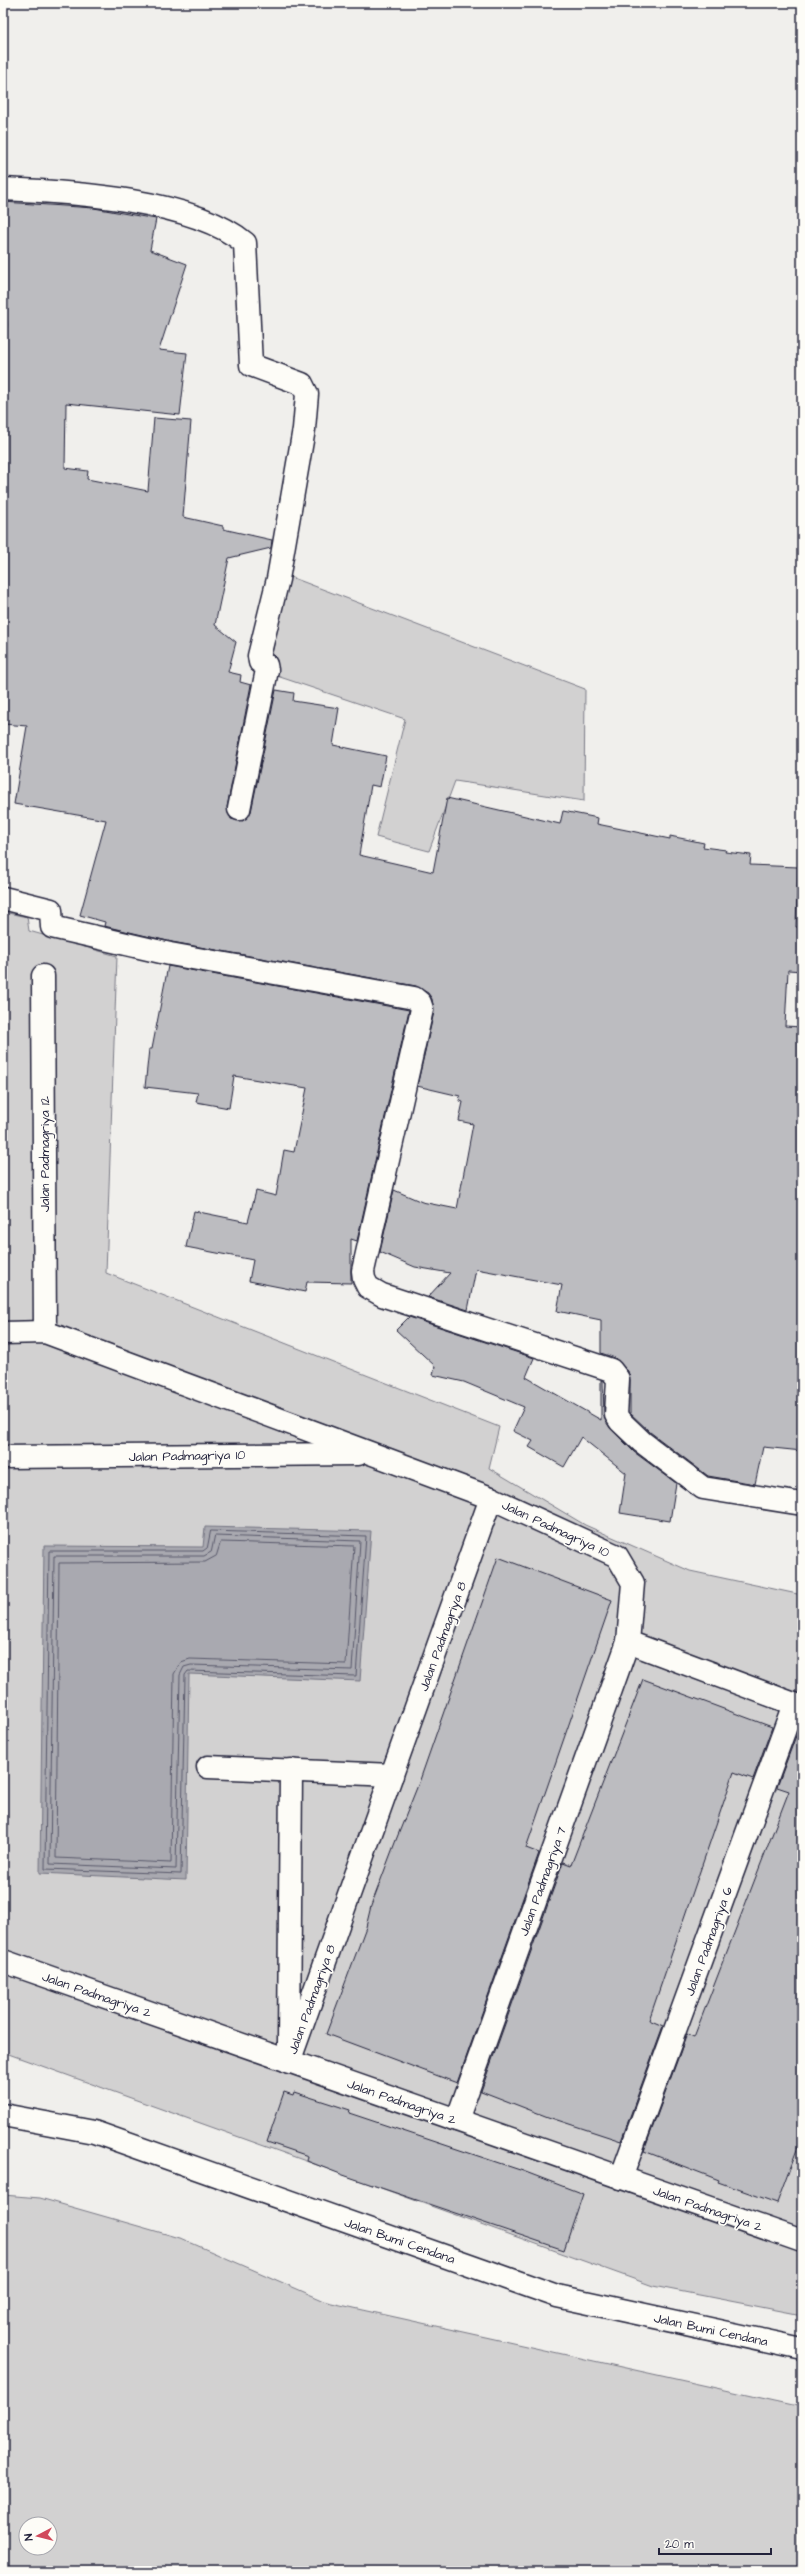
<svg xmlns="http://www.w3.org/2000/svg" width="805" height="2574" font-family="'Architects Daughter',sans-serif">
<rect width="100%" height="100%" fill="#f0efec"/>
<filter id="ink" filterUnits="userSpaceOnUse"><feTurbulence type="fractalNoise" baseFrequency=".025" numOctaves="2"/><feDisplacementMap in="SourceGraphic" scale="8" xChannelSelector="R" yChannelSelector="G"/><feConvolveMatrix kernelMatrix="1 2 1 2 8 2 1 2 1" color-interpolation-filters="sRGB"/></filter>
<g filter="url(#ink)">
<g fill="#d2d1d1" stroke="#7a7a86" fill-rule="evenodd">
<polygon points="288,576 585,689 584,801 455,781 429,851 376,837 405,719 268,673"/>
<polygon points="3,912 27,917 29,931 117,956 106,1273 499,1427 489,1468 585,1525 690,1571 802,1595 802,2315 653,2286 3,2052"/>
<path d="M3 2195 40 2198 180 2238 327 2302 802 2407V2571H3ZM26 2524H50V2548H26Z"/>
</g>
<polygon fill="#a9a9b0" stroke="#737381" points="205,1527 371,1531 360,1681 189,1674 186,1880 40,1873 44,1546 203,1547"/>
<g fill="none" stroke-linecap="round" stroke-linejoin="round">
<g stroke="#58586a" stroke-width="1">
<polygon points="211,1531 366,1536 356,1676 188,1671 185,1675 181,1874 45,1869 49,1551 203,1551 207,1548"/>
<polygon points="215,1536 360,1541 352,1670 191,1665 184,1667 180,1675 176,1869 50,1864 54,1556 204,1556 211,1552"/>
<polygon points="221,1542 354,1546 346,1664 190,1659 181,1662 174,1674 171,1863 56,1858 59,1563 205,1562 216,1556"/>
</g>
</g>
<g fill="#bcbcc0" stroke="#22223b">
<polygon points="3,202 94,208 156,219 150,250 187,264 159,350 187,353 180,415 66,403 65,468 88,471 87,479 148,491 154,418 191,421 183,517 223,526 223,529 272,540 271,548 229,558 215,625 236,642 228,672 241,675 240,682 251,685 227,807 231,819 243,821 251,812 276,690 294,693 293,701 339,708 333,745 386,756 380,787 371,785 359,855 433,872 447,798 560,824 563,811 598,818 597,824 670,839 670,836 704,843 703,847 726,850 725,852 751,855 750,865 798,867 796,927 802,927 802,971 788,970 785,1026 802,1027 802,1451 763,1447 755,1484 708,1476 650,1432 630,1413 630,1380 628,1371 615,1358 601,1353 601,1320 557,1311 562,1285 476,1269 468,1310 428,1297 450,1273 415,1267 380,1252 394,1190 422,1202 457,1209 473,1124 459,1121 463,1102 459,1101 460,1096 417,1086 434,1012 432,999 428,993 416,986 172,942 104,926 105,922 80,915 106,820 14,804 27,726 3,724 3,356 7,325 3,283"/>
<polygon points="168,966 409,1010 357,1241 351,1239 351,1283 307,1282 305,1292 249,1281 253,1260 186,1247 194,1211 248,1222 256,1191 276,1196 284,1150 294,1152 307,1088 234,1076 229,1108 196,1102 198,1093 145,1087 149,1049 152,1049"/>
<polygon points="409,1317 534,1358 526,1377 601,1420 601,1380 603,1381 604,1415 610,1428 634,1452 676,1483 670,1521 620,1513 626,1473 581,1437 564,1467 529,1447 533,1441 513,1431 524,1407 464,1382 433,1375 435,1366 396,1330"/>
<polygon points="498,1557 612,1600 526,1848 539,1853 457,2083 326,2034 366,1927 371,1906 396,1840 420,1780"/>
<polygon points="643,1679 772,1727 753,1779 734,1772 649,2020 663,2026 621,2141 548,2117 481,2091 563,1862 571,1865"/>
<polygon points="796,1736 802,1738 802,2136 777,2203 718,2182 719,2180 644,2151 687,2034 694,2037 789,1791 777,1787"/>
<polygon points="284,2092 293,2095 294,2092 350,2110 349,2113 523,2171 583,2194 564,2250 343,2175 307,2161 308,2156 267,2142"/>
</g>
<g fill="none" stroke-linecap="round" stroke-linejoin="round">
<defs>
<g id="minor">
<path d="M3 189C70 192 193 199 245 243L251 365 302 384 307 394 304 429 278 579 259 656 260 662 266 665 267 670 239 809"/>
<polyline points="3,898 51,910 52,927 170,954 414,998 420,1003 422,1009 363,1271 364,1279 368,1287 382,1295 611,1370 618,1379 616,1415 620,1421 642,1442 703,1488 802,1504"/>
<polyline points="43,976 45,1332"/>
<polyline points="3,1333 45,1332 491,1498 617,1556 633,1583 628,1642 802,1707"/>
<polyline points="3,1457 358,1454"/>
<polyline points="208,1767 392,1775"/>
<polyline points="3,1961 802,2241"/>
<polyline points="289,2045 291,1770"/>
<polyline points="289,2062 491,1498"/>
<polyline points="3,2115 94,2132 557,2296 802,2349"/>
<polyline points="457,2120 628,1642"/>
<polyline points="621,2178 794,1704"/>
</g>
</defs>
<use href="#minor" stroke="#22223b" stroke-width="25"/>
<use href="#minor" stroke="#fdfcf7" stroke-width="22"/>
</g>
</g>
<g text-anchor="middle" stroke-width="3.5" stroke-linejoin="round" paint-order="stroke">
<g font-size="13" fill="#22223b" stroke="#fdfcf7">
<text transform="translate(44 1154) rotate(-90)" y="5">Jalan Padmagriya 12</text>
<text transform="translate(187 1455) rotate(-1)" y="5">Jalan Padmagriya 10</text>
<text transform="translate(556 1528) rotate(25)" y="5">Jalan Padmagriya 10</text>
<text transform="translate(442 1636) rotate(-70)" y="5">Jalan Padmagriya 8</text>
<text transform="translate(542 1881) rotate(-70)" y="5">Jalan Padmagriya 7</text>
<text transform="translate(708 1941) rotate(-70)" y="5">Jalan Padmagriya 6</text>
<text transform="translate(97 1994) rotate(19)" y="5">Jalan Padmagriya 2</text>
<text transform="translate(311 1999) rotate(-70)" y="5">Jalan Padmagriya 8</text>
<text transform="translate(402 2101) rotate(19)" y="5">Jalan Padmagriya 2</text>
<text transform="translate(708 2208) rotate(19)" y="5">Jalan Padmagriya 2</text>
<text transform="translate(400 2240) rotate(19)" y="5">Jalan Bumi Cendana</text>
<text transform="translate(711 2329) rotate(12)" y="5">Jalan Bumi Cendana</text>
</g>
</g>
<rect width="805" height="2574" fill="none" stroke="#fdfcf7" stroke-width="16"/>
<rect x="8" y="8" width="789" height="2558" fill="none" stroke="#22223b" stroke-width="1.5" filter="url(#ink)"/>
<g transform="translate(38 2536) rotate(263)"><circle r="19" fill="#fdfcf7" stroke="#a5a5ac"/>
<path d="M0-3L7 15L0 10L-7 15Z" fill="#d1495b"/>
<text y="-6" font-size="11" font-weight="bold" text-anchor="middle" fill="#22223b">N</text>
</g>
<path d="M659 2548v6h112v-6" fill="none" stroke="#22223b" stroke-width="2"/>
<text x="665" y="2548" font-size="12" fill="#22223b" stroke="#fdfcf7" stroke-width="3" paint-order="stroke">20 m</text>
</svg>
